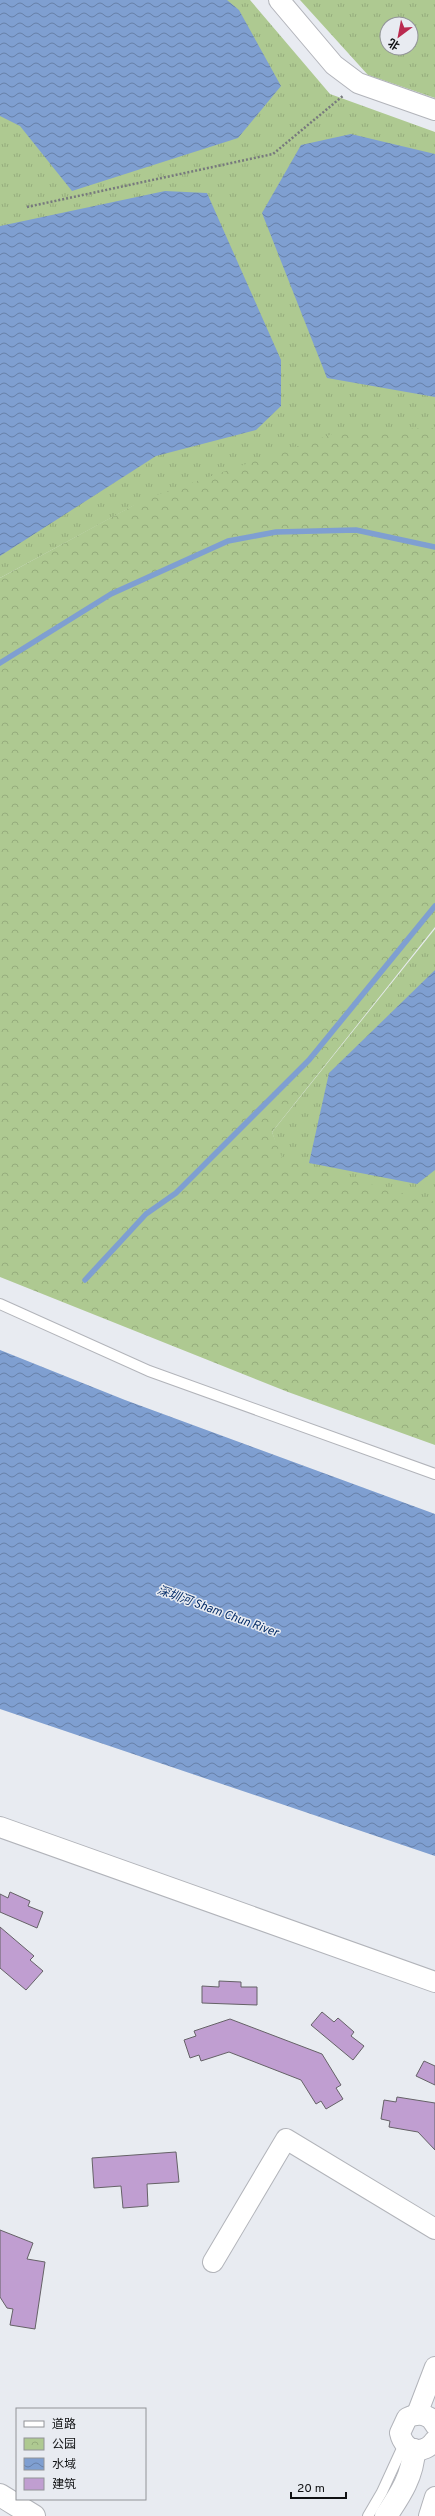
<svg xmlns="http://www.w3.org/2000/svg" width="435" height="2516" font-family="Overpass,'Noto Sans SC',sans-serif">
<defs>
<pattern id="grass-tufts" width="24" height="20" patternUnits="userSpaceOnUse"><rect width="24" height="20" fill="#aec991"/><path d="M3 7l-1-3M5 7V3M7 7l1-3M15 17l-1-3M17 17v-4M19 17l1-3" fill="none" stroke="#95ac7c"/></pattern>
<pattern id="park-crowns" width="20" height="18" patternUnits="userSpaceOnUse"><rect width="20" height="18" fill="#aec991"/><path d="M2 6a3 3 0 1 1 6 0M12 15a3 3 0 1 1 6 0" fill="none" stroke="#95ac7c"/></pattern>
<pattern id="water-waves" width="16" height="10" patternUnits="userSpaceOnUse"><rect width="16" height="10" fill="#7f9fd1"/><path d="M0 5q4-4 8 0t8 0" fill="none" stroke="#6780a8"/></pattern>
</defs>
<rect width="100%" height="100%" fill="#e8ebf1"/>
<g fill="url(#grass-tufts)" fill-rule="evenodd">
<polygon points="0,0 250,0 330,94 435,132 435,429 133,506 0,578"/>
<path d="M300 0H435V98L368 75ZM387 24H411V48H387Z"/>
<polygon points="435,929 435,1207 292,1193 272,1132"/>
</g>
<polygon fill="url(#park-crowns)" points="435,428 435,927 272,1132 283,1160 435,1202 435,1445 288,1392 0,1277 0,578 145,499 341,431"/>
<g fill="url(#water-waves)">
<polygon points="0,0 227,0 239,10 281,86 238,138 72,191 20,126 0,116"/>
<polygon points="351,134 435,154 435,397 327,378 262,213 301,145"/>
<polygon points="165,191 207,193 281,360 281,406 256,430 156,456 0,556 0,226"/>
<polygon points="435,970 435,1170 417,1184 309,1163 329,1073"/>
<polygon points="0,1350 125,1400 435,1514 435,1856 0,1709"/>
</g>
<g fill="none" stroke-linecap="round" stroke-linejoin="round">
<g stroke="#7f9fd1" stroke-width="5.5">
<polyline points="0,663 111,594 228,541 276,532 356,530 435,547"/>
<polyline points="85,1280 146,1214 176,1193 309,1060 435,906"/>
</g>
</g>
<g fill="#c09ed1" stroke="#656267">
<polygon points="10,1892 30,1901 28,1906 43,1912 37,1928 0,1912 0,1894 8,1898"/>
<polygon points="0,1927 34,1956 30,1960 43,1971 26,1990 0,1968"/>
<polygon points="219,1981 241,1982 241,1987 257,1987 257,2005 202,2003 202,1986 219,1987"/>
<polygon points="322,2012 334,2022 338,2018 354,2032 351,2036 364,2046 353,2060 311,2025"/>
<polygon points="230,2019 322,2054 341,2085 336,2088 343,2099 326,2109 321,2101 316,2104 301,2080 229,2052 201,2061 199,2055 190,2058 184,2040 196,2036 194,2031"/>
<polygon points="424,2061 435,2066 435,2085 416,2076"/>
<polygon points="397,2097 435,2103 435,2150 418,2132 389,2127 390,2121 381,2119 384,2100 396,2102"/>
<polygon points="176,2152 179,2182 147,2184 148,2206 123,2208 121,2186 94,2188 92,2158"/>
<polygon points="0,2230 33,2243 27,2259 45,2262 35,2329 10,2325 13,2309 7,2308 0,2297"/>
</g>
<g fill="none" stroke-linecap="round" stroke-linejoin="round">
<defs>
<g id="lane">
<polyline points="0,1304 149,1371 435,1474"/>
<polyline points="368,2516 382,2492 404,2444"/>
</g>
<g id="street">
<polyline points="279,0 334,65 358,83 435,110"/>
<polyline points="0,1827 435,1982"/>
<polyline points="213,2262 286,2139 435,2229"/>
<polyline points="417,2414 435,2367"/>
<path d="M435 2425C430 2413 417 2413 407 2418L400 2433C404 2452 424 2456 435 2440"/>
<polyline points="429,2516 435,2497"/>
</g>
<path id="secondary" d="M386 2516C400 2495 413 2476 414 2450"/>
<polyline id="primary" points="0,2495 34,2516"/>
</defs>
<use href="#lane" stroke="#b2b4ba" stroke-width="12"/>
<use href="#street" stroke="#b2b4ba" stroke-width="22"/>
<use href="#secondary" stroke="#b2b4ba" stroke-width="24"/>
<use href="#primary" stroke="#b2b4ba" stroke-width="24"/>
<polyline stroke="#77797d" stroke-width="2.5" stroke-dasharray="2 2" stroke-linecap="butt" points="27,207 273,154 344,95"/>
<use href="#lane" stroke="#fff" stroke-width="10"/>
<use href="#street" stroke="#fff" stroke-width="20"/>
<use href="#secondary" stroke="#fff" stroke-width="22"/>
<use href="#primary" stroke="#fff" stroke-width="22"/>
</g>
<g text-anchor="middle" stroke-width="3" stroke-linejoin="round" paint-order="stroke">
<g font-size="12" font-style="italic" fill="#072e69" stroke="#e8ebf1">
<text transform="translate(218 1611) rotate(20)" y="4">深圳河 Sham Chun River</text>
</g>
</g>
<rect x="16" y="2408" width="130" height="92" fill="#e8ebf1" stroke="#929498"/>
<rect x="24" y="2421" width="20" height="6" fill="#ffffff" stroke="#929498"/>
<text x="52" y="2428" font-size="12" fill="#101113">道路</text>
<rect x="24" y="2438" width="20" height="12" fill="url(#park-crowns)" stroke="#929498"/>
<text x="52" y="2448" font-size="12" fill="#101113">公园</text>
<rect x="24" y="2458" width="20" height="12" fill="url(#water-waves)" stroke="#929498"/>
<text x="52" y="2468" font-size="12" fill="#101113">水域</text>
<rect x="24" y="2478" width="20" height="12" fill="#c09ed1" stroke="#929498"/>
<text x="52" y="2488" font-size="12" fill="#101113">建筑</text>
<g transform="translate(399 36) rotate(212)"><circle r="19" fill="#e8ebf1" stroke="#929498"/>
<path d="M0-3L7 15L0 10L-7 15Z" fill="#ba2a4f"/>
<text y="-6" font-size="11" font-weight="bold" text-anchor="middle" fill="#101113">北</text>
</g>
<path d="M291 2492v6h55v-6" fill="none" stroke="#101113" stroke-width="2"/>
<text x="297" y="2492" font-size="12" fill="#101113" stroke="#e8ebf1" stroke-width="3" paint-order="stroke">20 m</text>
</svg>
